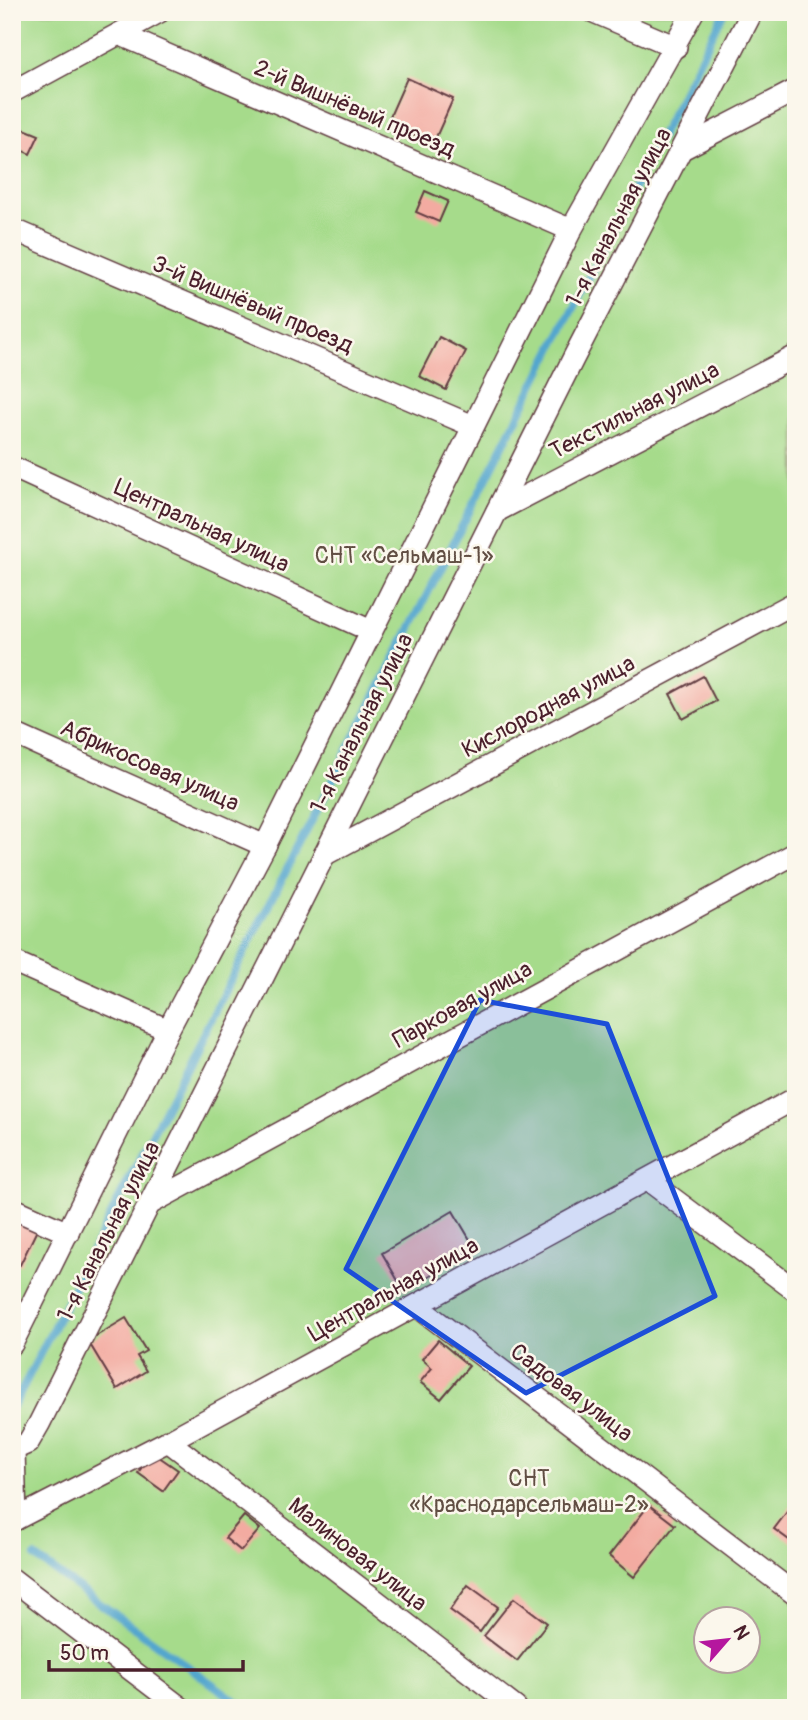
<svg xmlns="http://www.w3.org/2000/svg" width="808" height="1720" font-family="Pangolin,sans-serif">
<rect width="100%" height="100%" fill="#fbf7ec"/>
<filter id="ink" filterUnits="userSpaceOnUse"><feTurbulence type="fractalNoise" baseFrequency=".0143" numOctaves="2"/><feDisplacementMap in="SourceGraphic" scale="14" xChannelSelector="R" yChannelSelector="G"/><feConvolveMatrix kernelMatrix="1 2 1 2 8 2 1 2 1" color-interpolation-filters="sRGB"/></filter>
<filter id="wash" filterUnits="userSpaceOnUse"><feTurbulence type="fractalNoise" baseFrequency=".00686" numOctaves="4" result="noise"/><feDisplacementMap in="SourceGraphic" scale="28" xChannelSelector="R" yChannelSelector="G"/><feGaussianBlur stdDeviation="1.57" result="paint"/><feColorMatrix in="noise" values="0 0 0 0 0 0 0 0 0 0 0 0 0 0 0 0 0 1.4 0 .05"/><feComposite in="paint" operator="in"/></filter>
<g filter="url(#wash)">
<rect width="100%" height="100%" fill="#f2e6cd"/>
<path fill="#a6db8b" stroke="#787d5b" stroke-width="2" fill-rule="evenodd" d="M12 12H796V1708H12ZM706 1618H748V1660H706Z"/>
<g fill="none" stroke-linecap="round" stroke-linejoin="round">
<g stroke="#52a6ce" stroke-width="8">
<polyline points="14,1405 724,12"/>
<polyline points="35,1557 246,1708"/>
</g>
</g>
<g id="blocks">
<g fill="#f3aba1">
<polygon points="407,78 453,99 433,144 387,123"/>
<polygon points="12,124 39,135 30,154 12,146"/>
<polygon points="425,191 448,201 439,222 416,212"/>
<polygon points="439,337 466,351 446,390 419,376"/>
<polygon points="703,676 716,701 683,719 670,694"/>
<polygon points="453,1211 475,1248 404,1291 382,1253"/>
<polygon points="12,1218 37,1230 20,1265 12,1261"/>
<polygon points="126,1318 146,1351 137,1356 146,1371 117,1389 88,1341"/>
<polygon points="438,1340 469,1366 441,1399 420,1382 432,1368 422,1359"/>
<polygon points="152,1452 178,1470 163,1491 138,1473"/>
<polygon points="796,1500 796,1545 774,1529"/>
<polygon points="649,1505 675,1525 634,1577 609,1556"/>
<polygon points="244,1516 260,1529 241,1551 225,1538"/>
<polygon points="468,1585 498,1607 480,1632 450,1610"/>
<polygon points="514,1598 547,1623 517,1661 484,1636"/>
</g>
</g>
</g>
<g filter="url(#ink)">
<use href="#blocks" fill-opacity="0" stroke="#633d43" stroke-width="2"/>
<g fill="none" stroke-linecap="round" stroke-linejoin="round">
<defs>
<g id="minor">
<polyline points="594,12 676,47"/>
<polyline points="119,34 571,230"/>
<polyline points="12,92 159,12"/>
<polyline points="684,148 796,90"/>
<polyline points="12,229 473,426"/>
<polyline points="12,467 371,631"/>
<polyline points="497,511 796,356"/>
<polyline points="12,733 265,846"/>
<polyline points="324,855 796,602"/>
<polyline points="12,961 168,1030"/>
<polyline points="648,1180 796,1291"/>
<polyline points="153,1202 796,853"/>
<polyline points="12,1208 68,1233"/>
<polyline points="417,1306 796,1595"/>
<polyline points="12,1344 168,1030 265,846 571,230 693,12"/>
<polyline points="168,1441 516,1708"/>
<polyline points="12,1450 28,1443 39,1424 573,359 752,12"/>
<polyline points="14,1451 16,1519"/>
<polyline points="12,1521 168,1441 796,1098"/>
<polyline points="12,1579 181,1708"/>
</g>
</defs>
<use href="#minor" stroke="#633d43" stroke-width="24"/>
<use href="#minor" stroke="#fff" stroke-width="21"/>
</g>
</g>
<path fill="#1d4ed8" fill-opacity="0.2" stroke="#1d4ed8" stroke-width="5" stroke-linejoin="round" d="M480 1000 607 1024 715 1296 526 1393 346 1269Z"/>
<g text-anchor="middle" stroke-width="5" stroke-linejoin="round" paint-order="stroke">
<g font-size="23" fill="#4a1f2b" stroke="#fbf7ec">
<text transform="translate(355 108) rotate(23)" y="8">2-й Вишнёвый проезд</text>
<text transform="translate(618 217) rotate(-62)" y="8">1-я Канальная улица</text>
<text transform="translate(253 304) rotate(23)" y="8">3-й Вишнёвый проезд</text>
<text transform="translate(634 410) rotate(-27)" y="8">Текстильная улица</text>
<text transform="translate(202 525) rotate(25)" y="8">Центральная улица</text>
<text transform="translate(548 706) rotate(-28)" y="8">Кислородная улица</text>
<text transform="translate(361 723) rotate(-63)" y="8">1-я Канальная улица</text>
<text transform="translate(150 765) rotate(24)" y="8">Абрикосовая улица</text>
<text transform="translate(462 1004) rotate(-29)" y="8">Парковая улица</text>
<text transform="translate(108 1231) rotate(-63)" y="8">1-я Канальная улица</text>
<text transform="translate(393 1289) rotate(-29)" y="8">Центральная улица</text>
<text transform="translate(572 1392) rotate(37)" y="8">Садовая улица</text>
<text transform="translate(358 1554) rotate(38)" y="8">Малиновая улица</text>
</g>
<g font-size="23" fill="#614e43" stroke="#fbf7ec">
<text x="404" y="563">СНТ «Сельмаш-1»</text>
<text x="529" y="1486">СНТ<tspan x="529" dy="26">«Краснодарсельмаш-2»</tspan></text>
</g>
</g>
<rect width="808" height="1720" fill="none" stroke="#fbf7ec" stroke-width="42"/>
<g transform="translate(727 1640) rotate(62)"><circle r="33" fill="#fbf7ec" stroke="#b4a19f" stroke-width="2"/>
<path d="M0-5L12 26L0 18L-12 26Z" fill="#b5179e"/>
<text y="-10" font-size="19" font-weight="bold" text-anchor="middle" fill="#4a1f2b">N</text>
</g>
<path d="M49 1660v10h194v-10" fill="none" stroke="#4a1f2b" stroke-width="3.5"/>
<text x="60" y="1660" font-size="21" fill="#4a1f2b" stroke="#fbf7ec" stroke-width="5" paint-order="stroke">50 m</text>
</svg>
